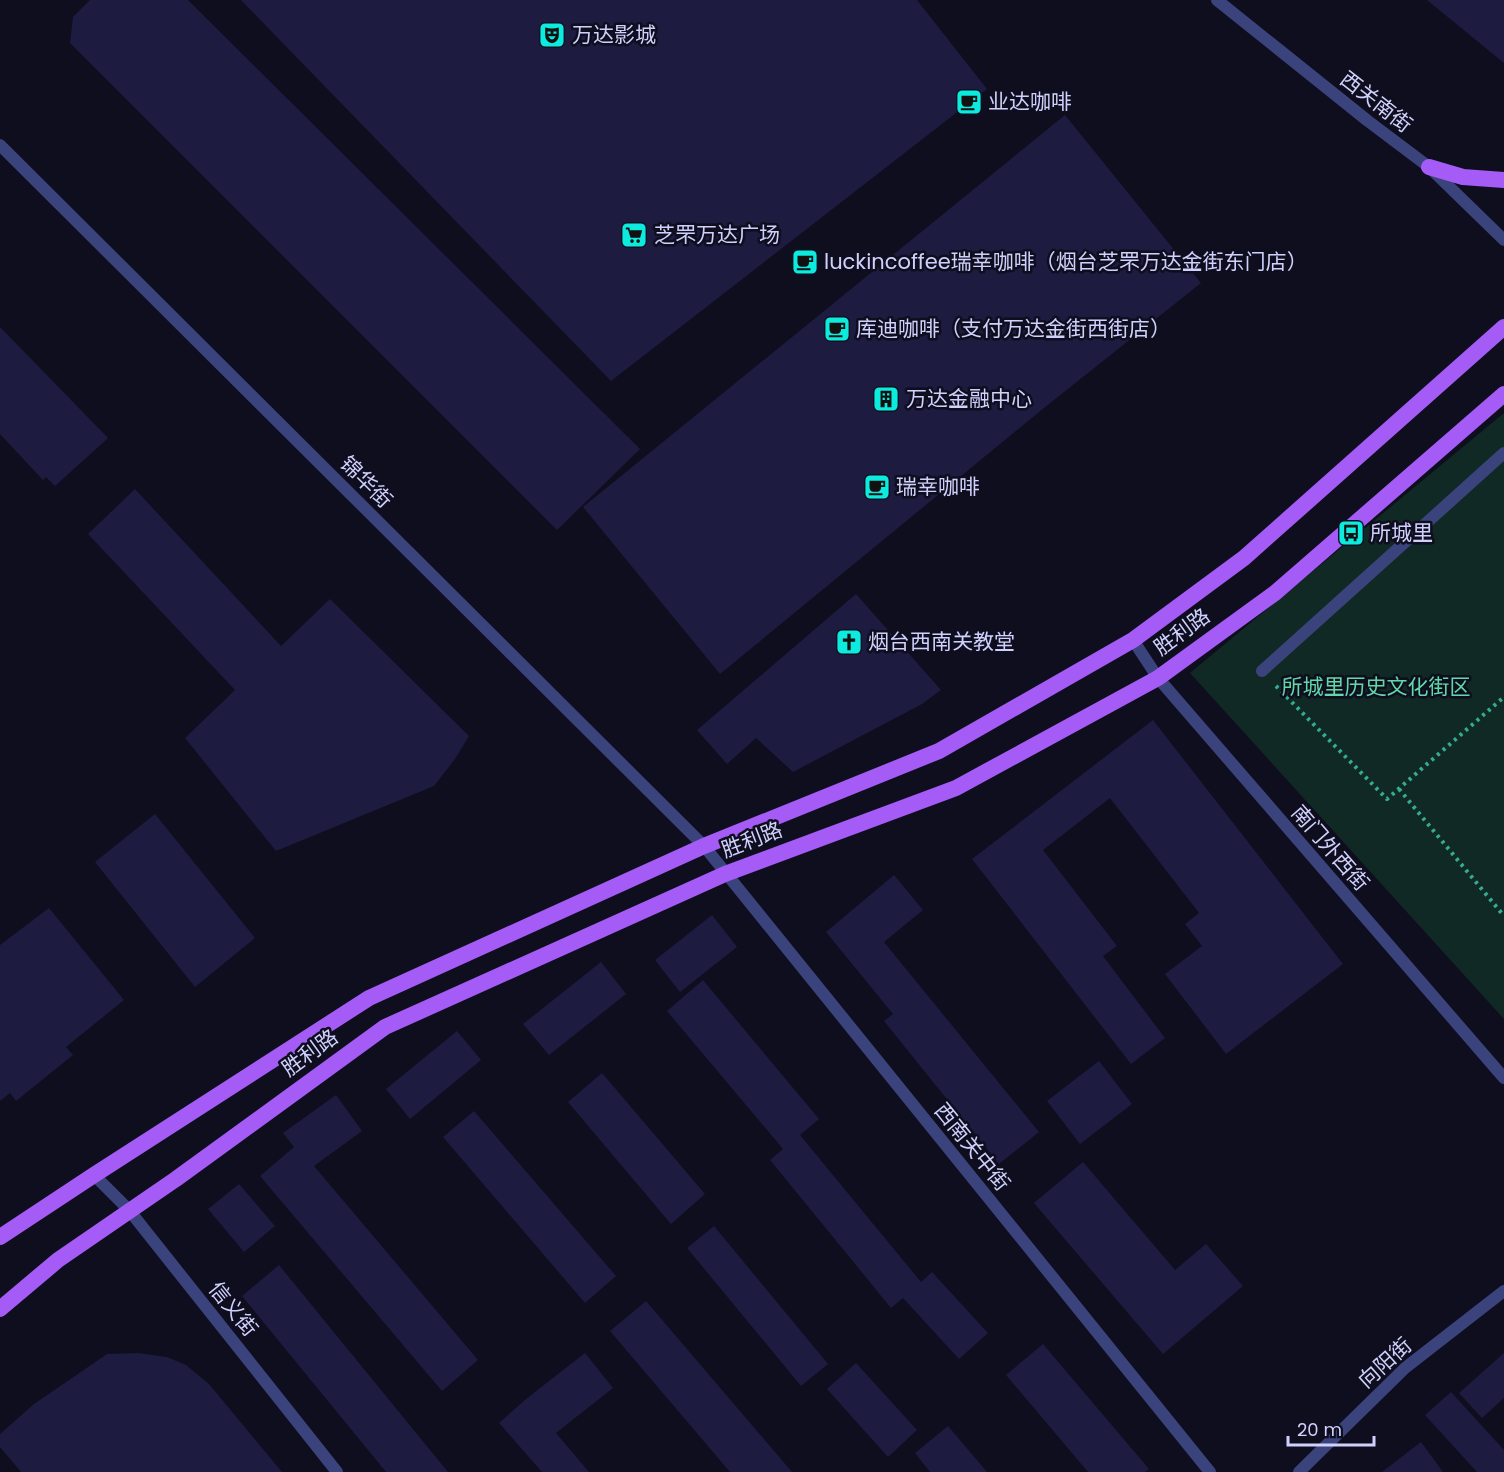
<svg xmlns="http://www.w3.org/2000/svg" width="1504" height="1472" font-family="Poppins,'Noto Sans SC',sans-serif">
<rect width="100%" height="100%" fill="#0e0e1f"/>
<polygon fill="#112924" points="1504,413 1504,1019 1190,673"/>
<g fill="#1d1b3f">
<polygon points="90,0 188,0 640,449 557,530 70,43 73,17"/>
<polygon points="241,0 917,0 987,89 611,381"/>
<polygon points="1427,0 1504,0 1504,63"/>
<polygon points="1065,115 1201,283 1044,408 720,674 583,507"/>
<polygon points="0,327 108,438 55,486 46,477 43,480 0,434"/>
<polygon points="135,489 281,646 330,599 469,736 455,759 434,786 276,851 185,738 235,690 88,534"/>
<polygon points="856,594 941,690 922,704 793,772 756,738 727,764 697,730"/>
<polygon points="1153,720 1343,964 1226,1054 1165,974 1202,946 1185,924 1199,913 1110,798 1043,850 1117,946 1103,956 1165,1038 1131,1064 972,859"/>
<polygon points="155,814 255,938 195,987 95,862"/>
<polygon points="894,875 923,910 884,942 1039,1132 999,1164 884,1021 893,1014 826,932"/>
<polygon points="49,908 124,1000 66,1047 73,1055 16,1101 10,1093 0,1101 0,945"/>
<polygon points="712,915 737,947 680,992 655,960"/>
<polygon points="601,962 626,994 549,1055 523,1024"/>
<polygon points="703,980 819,1119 800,1135 921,1282 932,1272 988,1333 959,1359 903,1298 891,1308 770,1160 783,1149 667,1011"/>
<polygon points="457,1031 481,1060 410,1119 386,1089"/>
<polygon points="1099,1061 1132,1104 1080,1144 1047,1101"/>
<polygon points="602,1073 705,1194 671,1224 568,1102"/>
<polygon points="336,1095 362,1131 314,1166 478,1360 442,1391 260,1176 294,1147 283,1133"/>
<polygon points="474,1111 616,1276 585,1303 443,1137"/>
<polygon points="1083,1162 1175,1270 1206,1244 1243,1286 1163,1354 1034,1203"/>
<polygon points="239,1184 275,1226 244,1252 208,1209"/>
<polygon points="714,1226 828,1364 801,1386 687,1248"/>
<polygon points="279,1265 448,1472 386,1472 242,1296"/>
<polygon points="646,1301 792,1472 730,1472 610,1331"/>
<polygon points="1043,1344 1149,1469 1145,1472 1088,1472 1006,1375"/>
<polygon points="138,1353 167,1357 186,1365 209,1384 282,1472 21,1472 0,1447 0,1434 34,1404 107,1354"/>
<polygon points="585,1353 613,1388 556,1433 589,1472 542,1472 499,1423 526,1399"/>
<polygon points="1504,1353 1504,1398 1482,1418 1459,1393"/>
<polygon points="856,1363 917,1430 888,1457 827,1389"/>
<polygon points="1451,1392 1504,1450 1504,1472 1477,1472 1425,1415"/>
<polygon points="948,1426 987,1472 930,1472 915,1453"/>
<polygon points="1421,1442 1443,1472 1382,1472"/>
</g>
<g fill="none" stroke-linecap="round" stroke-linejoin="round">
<g stroke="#34ab92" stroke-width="4" stroke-dasharray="3 4.5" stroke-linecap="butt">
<polyline points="1276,686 1387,799 1504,697"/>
<polyline points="1399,789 1504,916"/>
</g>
<polyline stroke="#3b437c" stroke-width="12" points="1262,671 1504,453"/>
<g stroke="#3b437c" stroke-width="12">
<polyline points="1133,640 1158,678 1504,1078"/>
<polyline points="704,846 1210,1472"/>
<polyline points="94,1175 129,1210 337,1472"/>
<polyline points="1299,1472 1405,1368 1504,1291"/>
</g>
<g stroke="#3b437c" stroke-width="12">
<polyline points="1217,0 1368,121 1429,167 1504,240"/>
<polyline points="0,145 704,846"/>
</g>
<g stroke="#a55cf6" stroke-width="16">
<polyline points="1429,167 1463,177 1504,180"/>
<polyline points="0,1237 94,1175 369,998 704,846 939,751 1133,640 1244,558 1504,327"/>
<polyline points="0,1309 58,1260 176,1179 385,1027 725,874 956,788 1158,678 1275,593 1504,394"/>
</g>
</g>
<defs>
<symbol id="theatre-square" viewBox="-11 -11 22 22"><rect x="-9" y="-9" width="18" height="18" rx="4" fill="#0deade" stroke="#0e0e1f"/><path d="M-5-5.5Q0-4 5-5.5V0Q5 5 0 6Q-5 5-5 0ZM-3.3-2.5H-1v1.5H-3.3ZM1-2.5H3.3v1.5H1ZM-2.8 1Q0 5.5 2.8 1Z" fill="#111"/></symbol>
<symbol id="cafe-square" viewBox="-11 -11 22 22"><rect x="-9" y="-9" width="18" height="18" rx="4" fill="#0deade" stroke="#0e0e1f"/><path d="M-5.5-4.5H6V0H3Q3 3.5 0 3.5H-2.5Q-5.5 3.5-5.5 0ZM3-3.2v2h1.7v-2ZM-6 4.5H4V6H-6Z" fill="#111"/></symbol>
<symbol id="supermarket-square" viewBox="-11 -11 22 22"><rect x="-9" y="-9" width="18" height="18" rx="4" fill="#0deade" stroke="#0e0e1f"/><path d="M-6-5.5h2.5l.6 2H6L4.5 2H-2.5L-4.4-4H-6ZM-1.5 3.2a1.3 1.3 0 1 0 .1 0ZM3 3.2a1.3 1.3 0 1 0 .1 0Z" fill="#111"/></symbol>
<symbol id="building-square" viewBox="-11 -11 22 22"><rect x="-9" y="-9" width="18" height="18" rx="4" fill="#0deade" stroke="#0e0e1f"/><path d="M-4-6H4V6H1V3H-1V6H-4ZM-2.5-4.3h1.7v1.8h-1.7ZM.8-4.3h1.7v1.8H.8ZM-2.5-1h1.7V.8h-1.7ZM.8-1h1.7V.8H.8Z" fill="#111"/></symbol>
<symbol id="bus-square" viewBox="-11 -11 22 22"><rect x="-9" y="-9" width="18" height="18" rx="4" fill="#0deade" stroke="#0e0e1f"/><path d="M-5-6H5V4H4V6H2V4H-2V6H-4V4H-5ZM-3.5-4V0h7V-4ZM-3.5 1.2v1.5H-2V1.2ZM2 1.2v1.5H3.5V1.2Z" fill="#111"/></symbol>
<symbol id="church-square" viewBox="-11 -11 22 22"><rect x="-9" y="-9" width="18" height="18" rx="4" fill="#0deade" stroke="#0e0e1f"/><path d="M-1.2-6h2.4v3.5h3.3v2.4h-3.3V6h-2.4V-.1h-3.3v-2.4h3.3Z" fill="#111"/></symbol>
</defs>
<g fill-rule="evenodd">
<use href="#theatre-square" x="537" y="20" width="30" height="30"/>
<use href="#cafe-square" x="954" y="87" width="30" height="30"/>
<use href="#supermarket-square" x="619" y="220" width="30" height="30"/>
<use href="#cafe-square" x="790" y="247" width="30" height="30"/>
<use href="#cafe-square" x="822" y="314" width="30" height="30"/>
<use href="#building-square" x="871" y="384" width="30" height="30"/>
<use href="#cafe-square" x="862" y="472" width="30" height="30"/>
<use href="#bus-square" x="1336" y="518" width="30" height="30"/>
<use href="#church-square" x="834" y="627" width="30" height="30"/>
</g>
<g text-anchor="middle" stroke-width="5" stroke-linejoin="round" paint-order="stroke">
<g font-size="21" fill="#cfd1fc" stroke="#0e0e1f" text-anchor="start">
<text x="572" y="42">万达影城</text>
<text x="988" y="109">业达咖啡</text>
<text x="654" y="242">芝罘万达广场</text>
<text x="824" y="269">luckincoffee瑞幸咖啡（烟台芝罘万达金街东门店）</text>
<text x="856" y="336">库迪咖啡（支付万达金街西街店）</text>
<text x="906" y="406">万达金融中心</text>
<text x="896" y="494">瑞幸咖啡</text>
<text x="1370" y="540">所城里</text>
<text x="868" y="649">烟台西南关教堂</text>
</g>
<g font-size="21" fill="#cfd1fc" stroke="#0e0e1f">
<text transform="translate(1376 102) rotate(38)" y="7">西关南街</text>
<text transform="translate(366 482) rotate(45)" y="7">锦华街</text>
<text transform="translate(1182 632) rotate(-36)" y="7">胜利路</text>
<text transform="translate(752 840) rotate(-21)" y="7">胜利路</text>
<text transform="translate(1330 848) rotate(49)" y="7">南门外西街</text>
<text transform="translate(310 1053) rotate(-36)" y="7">胜利路</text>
<text transform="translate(972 1147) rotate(51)" y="7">西南关中街</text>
<text transform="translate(233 1309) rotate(51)" y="7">信义街</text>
<text transform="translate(1385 1363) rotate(-42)" y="7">向阳街</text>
</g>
<g font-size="21" fill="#60d8a7" stroke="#0e0e1f">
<text x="1376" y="694">所城里历史文化街区</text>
</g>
</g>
<path d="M1288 1436v9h86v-9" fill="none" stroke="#cfd1fc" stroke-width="3"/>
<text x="1297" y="1436" font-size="18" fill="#cfd1fc" stroke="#0e0e1f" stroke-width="4.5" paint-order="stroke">20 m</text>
</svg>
